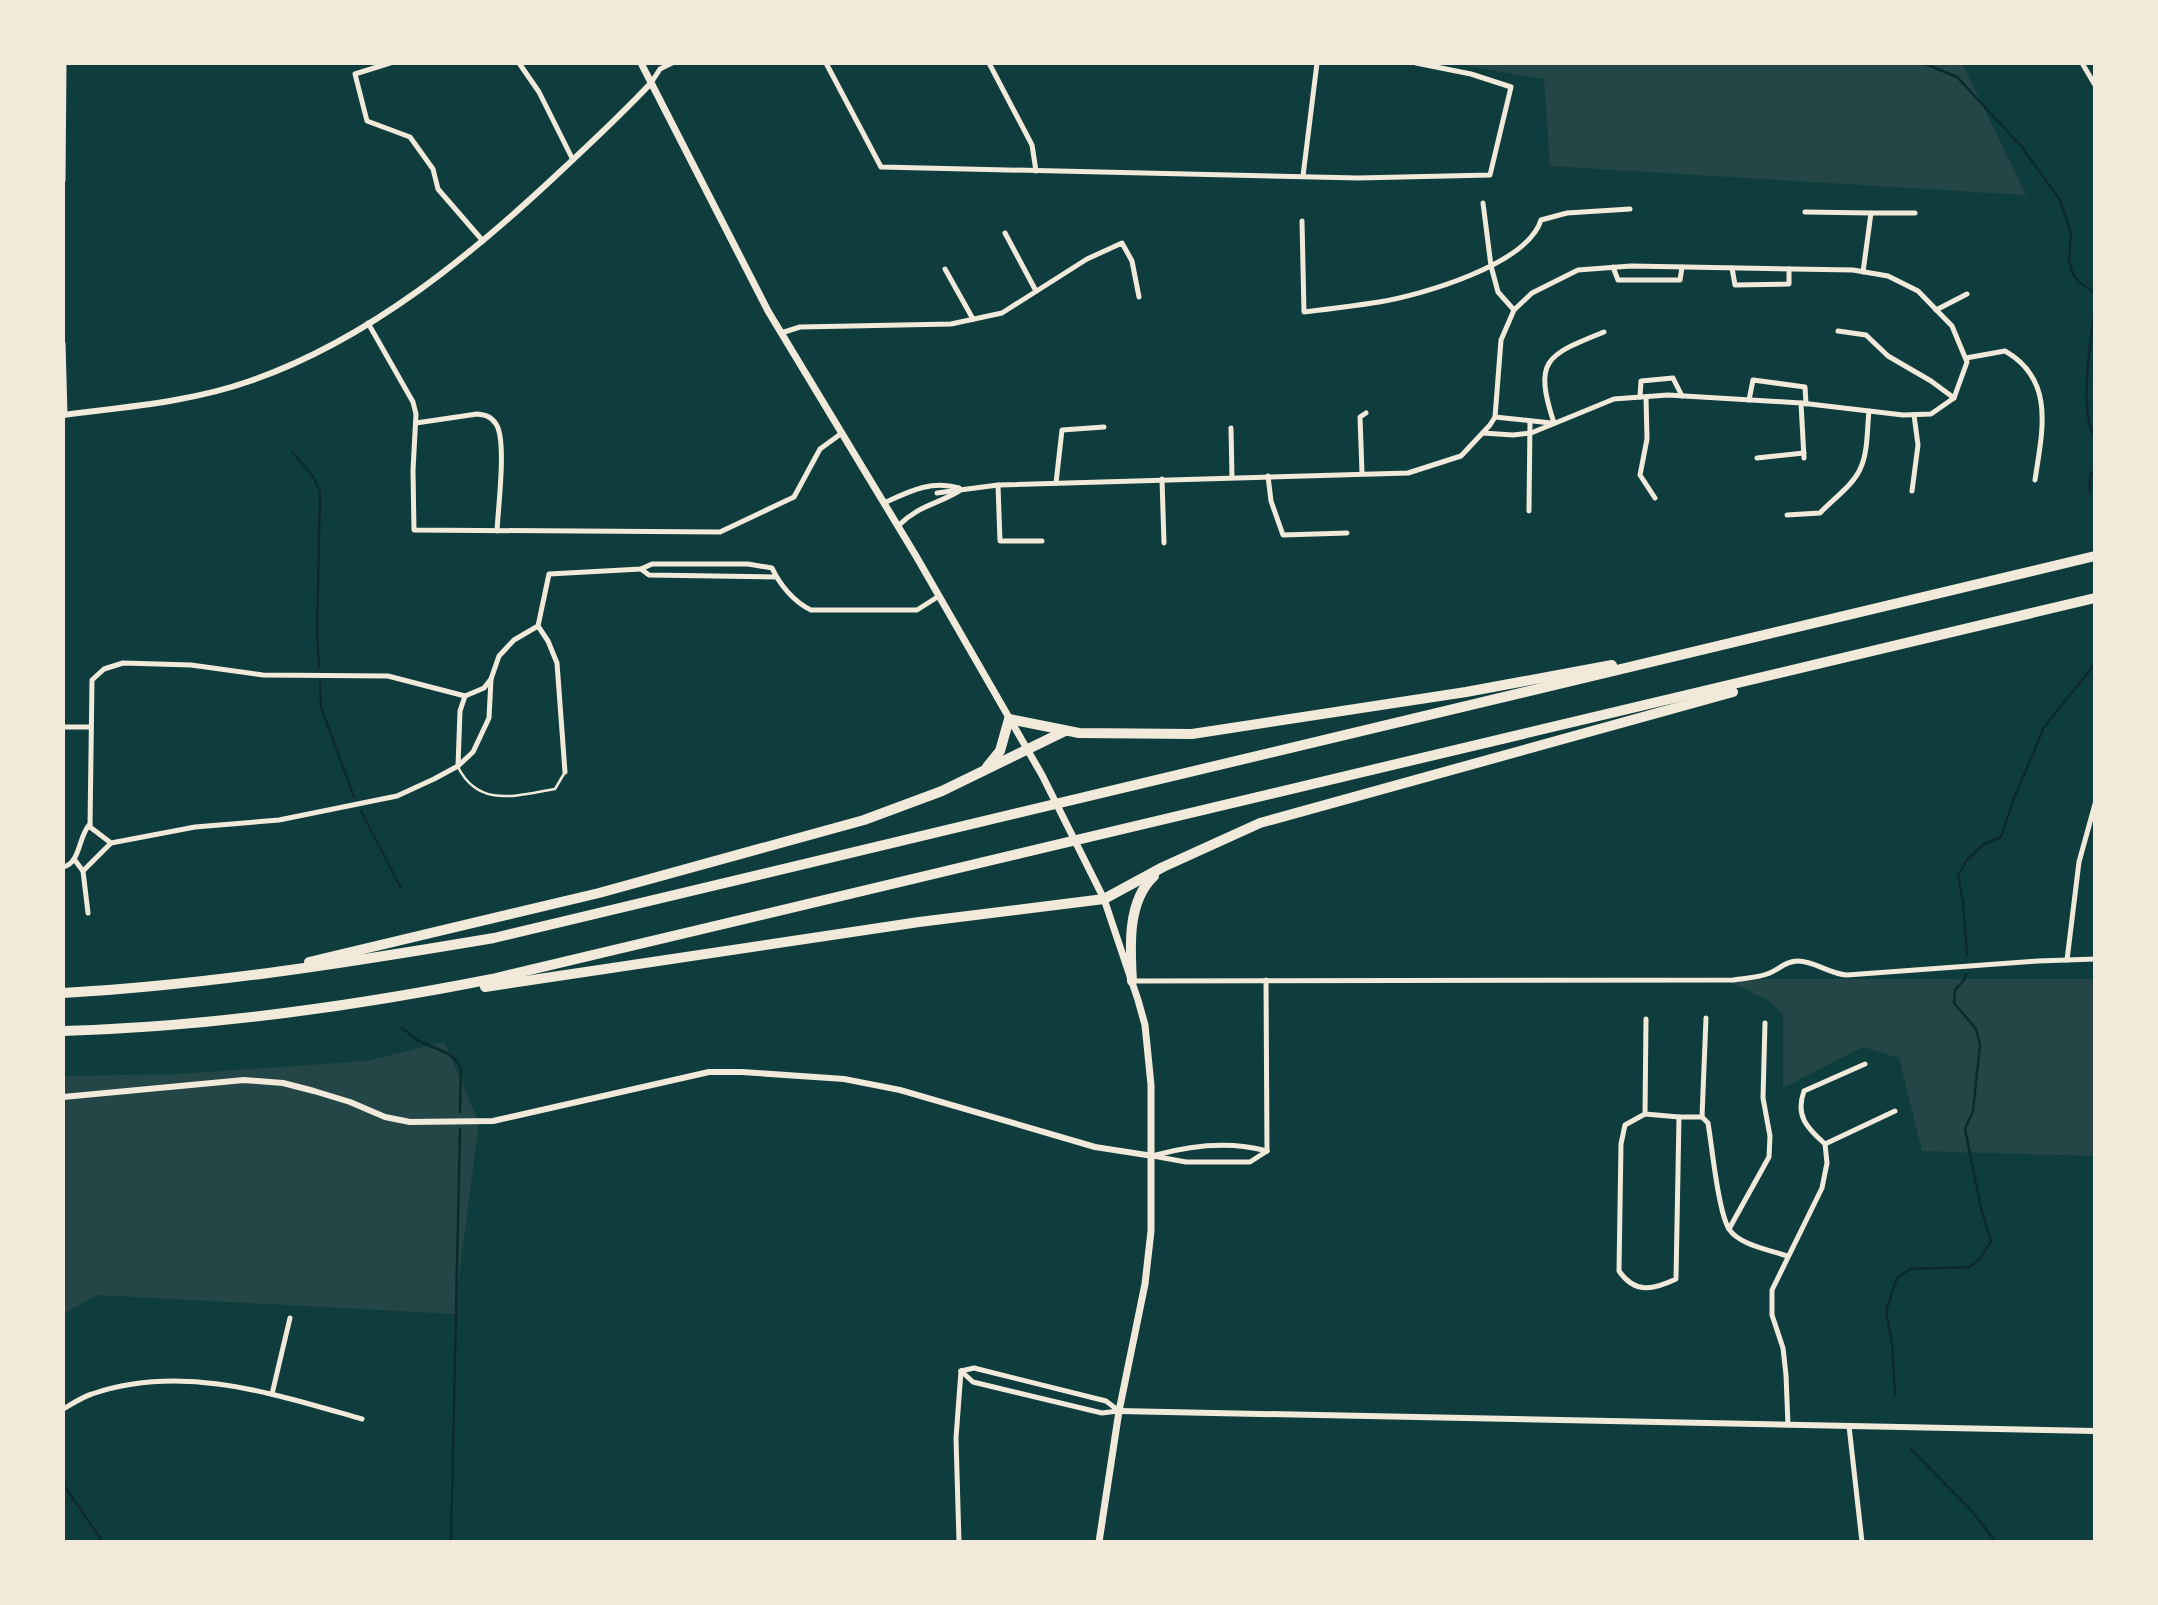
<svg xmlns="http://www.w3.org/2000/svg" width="2158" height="1605" font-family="Helvetica,sans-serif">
<rect width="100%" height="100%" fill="#0f3d3e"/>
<g fill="#244646">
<polygon points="1451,63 1962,63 2026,195 1550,166 1544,79"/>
<polygon points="1724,979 2095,979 2095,1156 1922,1151 1899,1058 1863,1047 1783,1088 1783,1014 1769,1001"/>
<polygon points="444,1042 479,1122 454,1314 97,1295 63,1314 63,1076 177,1074 367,1061"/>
</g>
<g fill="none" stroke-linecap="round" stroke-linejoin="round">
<g stroke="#0a2a2b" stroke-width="2.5">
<polyline points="1923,63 1957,77 2021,146 2060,200 2071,233 2069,261 2073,274 2079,282 2095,293"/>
<path d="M2095 309C2091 338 2078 414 2095 436"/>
<polyline points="292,452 313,476 320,492 317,632 319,668"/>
<polyline points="2090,491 2090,475 2095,471"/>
<polyline points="320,683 321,707 354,797"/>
<polyline points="361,811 401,888"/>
<polyline points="1967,955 1963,902 1958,876 1967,860 1983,845 2001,837 2013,801 2044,727 2095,664"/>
<polyline points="402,1028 419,1041 447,1053 456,1060 461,1068 460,1112"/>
<polyline points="1895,1395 1892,1342 1886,1311 1897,1278 1910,1269 1969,1267 1980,1259 1991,1241 1981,1208 1965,1129 1973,1111 1980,1045 1976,1029 1954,1003 1955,990 1964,980 1966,974"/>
<polyline points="1911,1449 1971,1510 1996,1542"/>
<polyline points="63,1484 103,1542"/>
<polyline points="451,1542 460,1129"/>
</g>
<path stroke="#f1e9da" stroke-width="2.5" d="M458 767C479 809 518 795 555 789L565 772"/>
<g stroke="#f1e9da" stroke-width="5">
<polyline points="390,63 355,74 367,121 410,137 433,169 438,189 483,241"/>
<polyline points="519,63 539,92 573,160"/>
<polyline points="826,63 881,167 1358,178 1490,175 1511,87 1471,74 1416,63"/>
<polyline points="989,63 1032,145 1036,171"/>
<polyline points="2082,63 2095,85"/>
<polyline points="651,83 660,69 672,63"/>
<polyline points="1303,176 1317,63"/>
<polyline points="63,181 64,63"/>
<polyline points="1483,203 1491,266 1498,292 1514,310"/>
<polyline points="1805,212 1871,213"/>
<path d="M1302 221 1304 312C1329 309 1354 306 1379 302 1421 295 1527 265 1541 220L1567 213 1630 209"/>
<polyline points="1005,233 1036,291"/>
<polyline points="1613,267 1618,280 1680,280 1682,267"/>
<polyline points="1732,268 1735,285 1789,284 1789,269"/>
<polyline points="945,269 973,319"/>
<polyline points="1863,272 1871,213 1915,213"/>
<polyline points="1936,310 1967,294"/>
<polyline points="368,323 413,402 416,414 413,470 414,530 720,532 794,497 820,449 842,433"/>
<polyline points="1838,331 1866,335 1888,356 1931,381 1954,398"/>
<polyline points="781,333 800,327 951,324 1002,313 1087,259 1122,243 1132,261 1139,297"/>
<polyline points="63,343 65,414"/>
<path d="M1966 358 2005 351C2056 380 2042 432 2035 480"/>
<polyline points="1640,397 1641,381 1673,378 1682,396"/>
<polyline points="1646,397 1647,439 1640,475 1655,498"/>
<polyline points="1749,400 1753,380 1805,387 1806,404"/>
<polyline points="1801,403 1804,458"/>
<polyline points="1495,417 1551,423"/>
<path d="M416 423 477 414C485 415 491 416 496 424 507 440 498 508 497 531"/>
<path d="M1554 423C1533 359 1547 355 1604 332"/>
<polyline points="1231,428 1232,477"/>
<polyline points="1757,458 1804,453"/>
<polyline points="1362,473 1360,417 1366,413"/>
<polyline points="1268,476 1271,501 1283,535 1347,533"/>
<polyline points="1162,479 1164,543"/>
<polyline points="1056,483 1062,430 1104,427"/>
<polyline points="998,485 1000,541 1042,541"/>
<polyline points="1912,491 1918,445 1914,415"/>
<polyline points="937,493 998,485 1408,473 1461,456 1490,425 1495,417 1501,340 1514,310 1532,293 1578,270 1631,266 1853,270 1888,276 1918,291 1952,326 1967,362 1954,398 1931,414 1903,415 1801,403 1668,395 1614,399 1531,433 1513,435 1483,433"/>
<path d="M884 503C910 491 931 480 959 488"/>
<polyline points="1529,511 1530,421"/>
<path d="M1787 515 1820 513C1833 499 1854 485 1861 467 1868 451 1867 429 1869 411"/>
<path d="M898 526C919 505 936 505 959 491"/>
<polyline points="641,569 649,575 776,577"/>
<polyline points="538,626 548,641 557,663 565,772"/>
<polyline points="63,727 91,727"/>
<path d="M458 766 460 711 465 696 484 688 491 679 499 656 514 640 538 626 549 574 641 569 652 564H748L772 568C780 585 794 602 811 610H917L939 596"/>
<polyline points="111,843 90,827 92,680 104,669 123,663 191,665 263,675 388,676 465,696"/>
<polyline points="74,859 83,871 88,913"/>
<path d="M63 867C81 863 78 836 90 824"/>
<polyline points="83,871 111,843 195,827 279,820 397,796 434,779 458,766 473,752 489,718 491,679"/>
<polyline points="2067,960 2079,862 2095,804"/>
<polyline points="1266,980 1267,1151"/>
<path d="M1132 981 1733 980C1744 978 1757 978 1767 974 1779 970 1785 961 1798 961 1815 961 1829 974 1847 975L2038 961 2095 959"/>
<path d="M1646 1019 1645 1114 1625 1125 1621 1144 1619 1271C1635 1294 1653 1290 1676 1279L1679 1117"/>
<path d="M1645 1114 1679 1117H1702L1708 1123C1712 1146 1718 1211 1729 1229 1739 1245 1770 1250 1787 1256"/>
<polyline points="1702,1117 1706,1018"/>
<polyline points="1825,1144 1895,1111"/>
<path d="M1156 1155C1192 1145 1231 1141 1267 1151"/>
<polyline points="1153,1156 1186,1162 1250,1162 1267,1151"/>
<polyline points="1729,1229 1769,1157 1770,1136 1763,1098 1765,1023"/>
<polyline points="961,1371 974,1368 1106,1401 1119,1411"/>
<polyline points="961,1371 973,1382 1102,1413 1118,1411"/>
<polyline points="272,1394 290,1318"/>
<path d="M63 1409C72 1404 82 1397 92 1394 183 1363 274 1394 362 1419"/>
<path d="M1788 1425 1786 1375 1783 1348 1772 1315V1290L1822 1188 1827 1163 1825 1144C1807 1128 1795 1116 1804 1091L1865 1064"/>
<polyline points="1849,1426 1862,1542"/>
<polyline points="959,1542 956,1438 961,1371"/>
</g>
<g stroke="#f1e9da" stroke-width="6">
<path d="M63 415C125 407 191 402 250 381 369 340 474 253 564 168 594 140 623 113 651 83"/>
<polyline points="63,1097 244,1080 283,1083 314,1091 350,1102 385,1117 410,1122 493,1121 709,1072 742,1072 844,1079 900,1090 1095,1147 1153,1156"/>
<polyline points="1119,1411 2095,1431"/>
</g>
<polyline stroke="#f1e9da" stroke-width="7" points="641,63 768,311 916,556 1042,775 1104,899 1138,1000 1145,1025 1151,1085 1151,1231 1145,1284 1119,1411 1099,1542"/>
<g stroke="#f1e9da" stroke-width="10">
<polyline points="987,767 1000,751 1009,719 1079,733 1192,734 1466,692 1612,665"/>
<polyline points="309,962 599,893 864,820 942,791 1065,731"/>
<path d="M1132 981C1130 947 1127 901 1154 876"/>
<polyline points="485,987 919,922 1104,899 1163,867 1260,823 1733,692"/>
<path d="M63 993C208 985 351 962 494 938L2095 556"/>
<path d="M63 1031C208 1027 350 1007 492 979L2095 598"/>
</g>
</g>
<rect width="2158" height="1605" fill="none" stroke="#f1e9da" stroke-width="130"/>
</svg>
